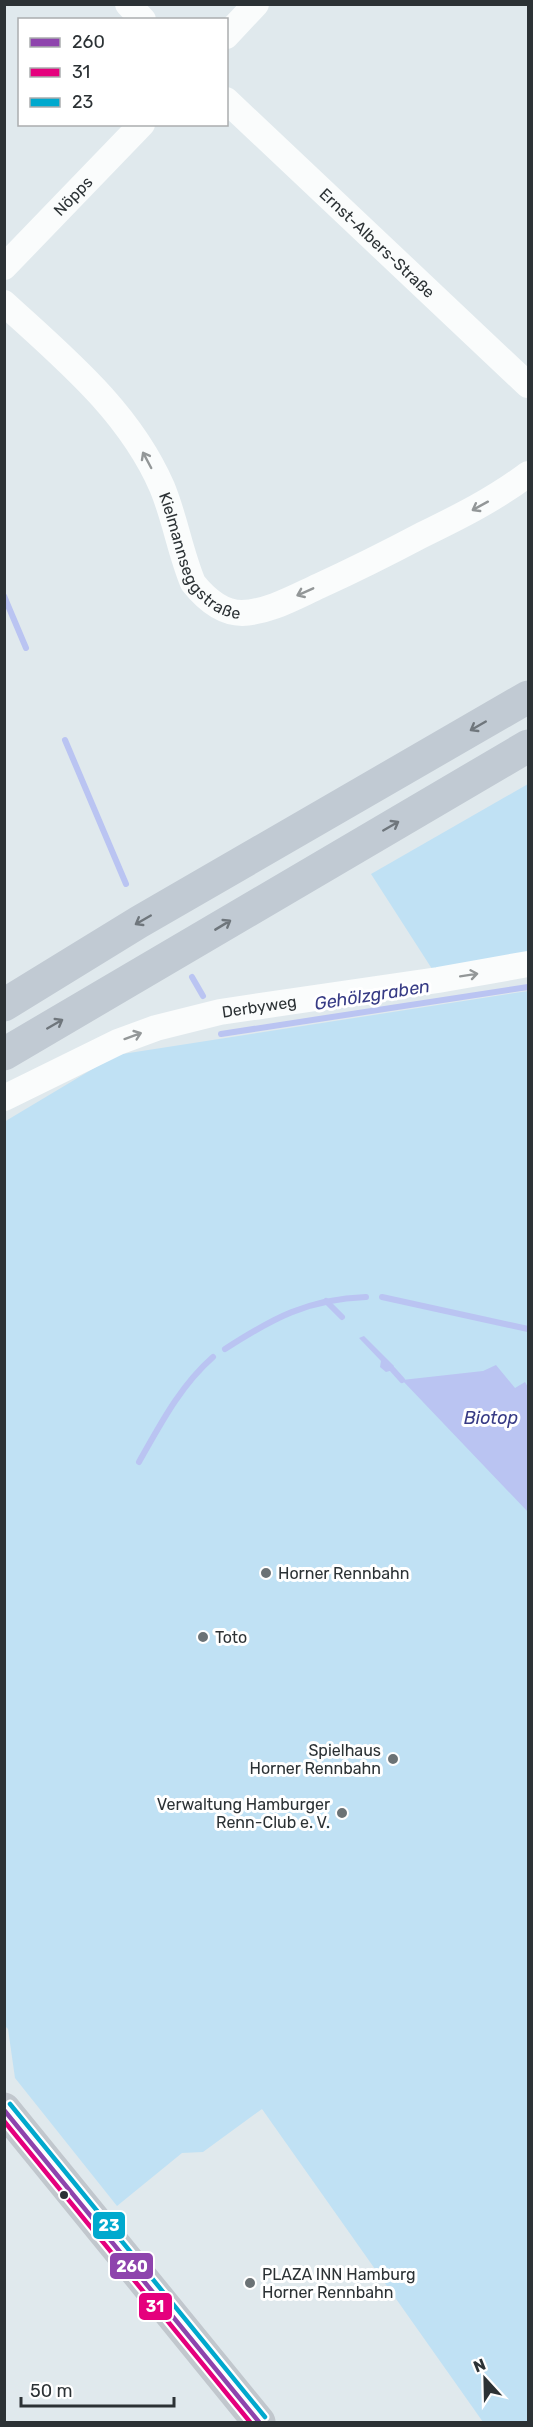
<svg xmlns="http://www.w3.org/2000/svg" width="533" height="2427" font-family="Rubik,sans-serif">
<rect width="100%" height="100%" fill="#e0e9ed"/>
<g fill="#c0e1f4">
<polygon points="528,784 528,956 434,972 371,874"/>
<polygon points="528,991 528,2422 483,2422 262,2109 203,2152 182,2153 117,2206 15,2078 8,2029 4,2025 4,1122 116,1055"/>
</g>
<g fill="#bac4f2">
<polygon points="364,1336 394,1366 393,1370 386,1372 380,1367 381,1361 359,1338"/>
<polygon points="496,1365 515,1388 525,1382 528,1387 528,1512 402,1380 483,1371"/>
</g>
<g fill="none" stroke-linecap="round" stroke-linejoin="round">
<g stroke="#bac4f2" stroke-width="6">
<polyline points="4,596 26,648"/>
<polyline points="65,740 126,884"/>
<polyline points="192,977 203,996"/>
<polyline points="221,1034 528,987"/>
<polyline points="382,1297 528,1329"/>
<polyline points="326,1301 342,1317"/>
<path d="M225 1349C273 1318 308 1299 366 1297"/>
<polyline points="393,1370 402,1380"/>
<path d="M139 1462C160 1425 180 1386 213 1357"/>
</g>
<g stroke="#fafcfc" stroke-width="26">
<polyline points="128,4 143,20"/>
<polyline points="226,36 256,4"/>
<path id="s1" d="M226 100 528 385"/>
<path id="s2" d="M4 267 142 124"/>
<path id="s3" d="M4 303C64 358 129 411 162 487 175 518 180 552 193 583 205 598 222 613 242 613 269 612 295 597 319 586 354 570 388 553 422 535 459 517 495 499 528 474"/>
<path id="s4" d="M4 1098 118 1042 156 1028 220 1012 438 980 528 964"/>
</g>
<polyline stroke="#c1c7cd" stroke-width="33" points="4,2109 259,2422"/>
<g stroke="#c1cad3" stroke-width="33">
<polyline points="4,1005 139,922 528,697"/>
<polyline points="4,1054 528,746"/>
</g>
<defs>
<polyline id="bus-1" points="4,2110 259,2422"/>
<polyline id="bus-2" points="4,2121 250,2422"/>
<polyline id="bus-3" points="10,2104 265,2417"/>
</defs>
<use href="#bus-1" stroke="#fff" stroke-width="9"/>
<use href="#bus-2" stroke="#fff" stroke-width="9"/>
<use href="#bus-3" stroke="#fff" stroke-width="9"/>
<use href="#bus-1" stroke="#8e44ad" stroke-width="4.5"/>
<use href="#bus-2" stroke="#e5007d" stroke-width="4.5"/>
<use href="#bus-3" stroke="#00a9ce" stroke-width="4.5"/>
</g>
<defs><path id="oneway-shaft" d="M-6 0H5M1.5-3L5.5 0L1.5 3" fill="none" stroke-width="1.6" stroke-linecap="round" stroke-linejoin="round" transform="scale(1.5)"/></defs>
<g stroke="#939798">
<use href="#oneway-shaft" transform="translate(147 460) rotate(-118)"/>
<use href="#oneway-shaft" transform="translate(480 506) rotate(151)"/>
<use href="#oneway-shaft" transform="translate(305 592) rotate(156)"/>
<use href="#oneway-shaft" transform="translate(469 975) rotate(-9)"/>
<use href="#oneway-shaft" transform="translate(133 1036) rotate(-20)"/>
</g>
<g stroke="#6f767c">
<use href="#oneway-shaft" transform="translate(478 726) rotate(150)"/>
<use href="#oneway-shaft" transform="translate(391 826) rotate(-30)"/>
<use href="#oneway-shaft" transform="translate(143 920) rotate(150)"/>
<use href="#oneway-shaft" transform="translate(223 925) rotate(-31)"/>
<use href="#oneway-shaft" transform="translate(55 1024) rotate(-30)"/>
</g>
<g fill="#6b7275" stroke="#fff" stroke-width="2">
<circle cx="266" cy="1573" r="6"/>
<circle cx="203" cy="1637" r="6"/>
<circle cx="393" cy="1759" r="6"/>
<circle cx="342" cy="1813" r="6"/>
<circle cx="250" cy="2283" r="6"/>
</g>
<circle fill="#2c3235" stroke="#fff" stroke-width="2" cx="64" cy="2195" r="5"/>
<g text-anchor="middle" stroke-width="6" stroke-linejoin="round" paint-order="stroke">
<g font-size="16" fill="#2c3235" stroke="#fff">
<text dy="6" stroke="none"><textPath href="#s2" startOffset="99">Nöpps</textPath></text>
<text dy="6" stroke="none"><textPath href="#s1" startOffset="208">Ernst-Albers-Straße</textPath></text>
<text dy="6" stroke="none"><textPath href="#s3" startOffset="327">Kielmannseggstraße</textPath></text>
<text dy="6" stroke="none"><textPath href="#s4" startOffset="273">Derbyweg</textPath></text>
</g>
<g font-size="16" fill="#2c3235" stroke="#fff" text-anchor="start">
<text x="278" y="1579">Horner Rennbahn</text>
<text x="215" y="1643">Toto</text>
<text x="381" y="1756" text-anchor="end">Spielhaus<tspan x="381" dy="18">Horner Rennbahn</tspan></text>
<text x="330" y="1810" text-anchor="end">Verwaltung Hamburger<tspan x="330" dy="18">Renn-Club e. V.</tspan></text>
<text x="262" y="2280">PLAZA INN Hamburg<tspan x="262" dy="18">Horner Rennbahn</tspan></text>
</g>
<g font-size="18" font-style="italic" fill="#373b85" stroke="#fff">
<text transform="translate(372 995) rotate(-9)" y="6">Gehölzgraben</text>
<text x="491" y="1424">Biotop</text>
</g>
</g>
<g stroke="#fff" stroke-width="2">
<rect x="92" y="2211" width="34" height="29" rx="6" fill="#00a9ce"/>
<rect x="109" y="2252" width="45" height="28" rx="6" fill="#8e44ad"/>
<rect x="138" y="2292" width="35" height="29" rx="6" fill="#e5007d"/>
</g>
<g font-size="16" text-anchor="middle" font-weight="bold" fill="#fff">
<text x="109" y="2231">23</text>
<text x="132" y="2272">260</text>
<text x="155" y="2312">31</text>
</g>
<rect width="533" height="2427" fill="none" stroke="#2c3235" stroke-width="12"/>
<rect x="18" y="18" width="210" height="108" fill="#ffffff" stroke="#abadae" stroke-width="1.5"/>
<rect x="30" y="38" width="30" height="9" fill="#8e44ad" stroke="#abadae" stroke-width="1.5"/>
<text x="72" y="48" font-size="18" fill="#2c3235">260</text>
<rect x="30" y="68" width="30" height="9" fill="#e5007d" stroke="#abadae" stroke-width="1.5"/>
<text x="72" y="78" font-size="18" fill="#2c3235">31</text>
<rect x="30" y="98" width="30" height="9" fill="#00a9ce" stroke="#abadae" stroke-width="1.5"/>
<text x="72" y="108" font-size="18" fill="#2c3235">23</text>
<g transform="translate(485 2379) rotate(338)" stroke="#ffffff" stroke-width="4.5" paint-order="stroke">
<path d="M0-4.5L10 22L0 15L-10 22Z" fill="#2c3235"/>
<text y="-9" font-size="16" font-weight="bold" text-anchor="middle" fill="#2c3235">N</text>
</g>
<path d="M21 2397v9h153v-9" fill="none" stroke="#2c3235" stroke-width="3"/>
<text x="30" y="2397" font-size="18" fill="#2c3235" stroke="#ffffff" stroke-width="4.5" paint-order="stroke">50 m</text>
</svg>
